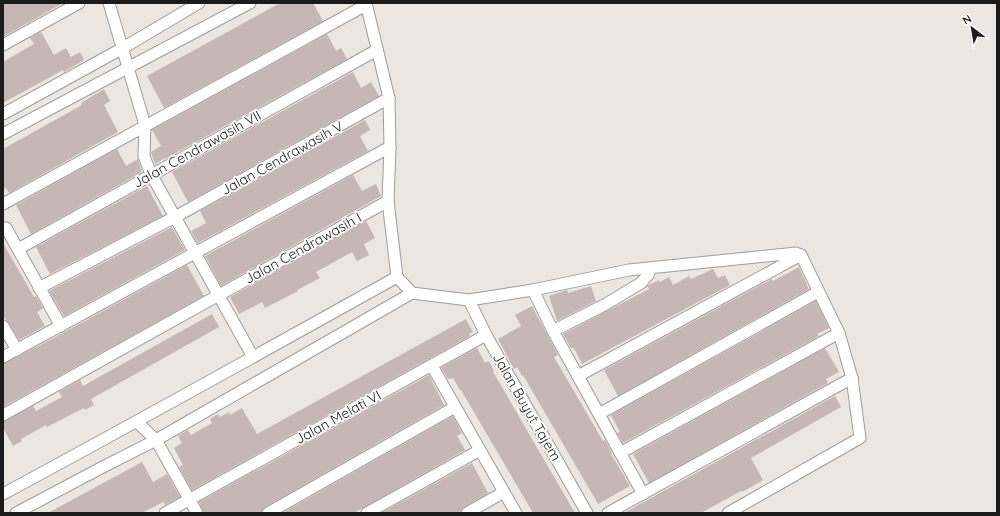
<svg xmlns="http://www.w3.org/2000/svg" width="1000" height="516" font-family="Quicksand,sans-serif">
<rect width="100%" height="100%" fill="#ece6e1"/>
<g fill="#c4b7b5">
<polygon points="3,3 63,3 3,37"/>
<polygon points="280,3 313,3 323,21 164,108 147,76"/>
<polygon points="41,32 54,55 66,48 71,57 80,52 84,60 64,72 63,70 3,103 3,62 34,44 30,38"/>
<polygon points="327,34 336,51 341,48 347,59 165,159 165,158 155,164 151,152 161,146 152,130"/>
<polygon points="353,72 361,88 371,82 379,96 188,202 172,172"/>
<polygon points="104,89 110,101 104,105 118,132 9,193 6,188 3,190 3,149 82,105 81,103"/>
<polygon points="365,120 370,130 360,136 368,151 198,243 191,231 206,223 200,211"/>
<polygon points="117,149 126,166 138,159 142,172 31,234 16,205"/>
<polygon points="353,175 362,191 376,184 381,196 221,286 205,256"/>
<polygon points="147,186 163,216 50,274 36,247"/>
<polygon points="366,221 375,238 364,244 369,255 357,261 352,252 316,272 320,278 297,290 298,291 265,308 262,302 239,314 230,297"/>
<polygon points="172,227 185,250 64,316 49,291"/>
<polygon points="3,243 34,297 36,296 43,308 37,312 45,326 19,340 3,315"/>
<polygon points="187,265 204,296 3,407 3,364 52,339"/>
<polygon points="799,267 809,289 618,396 604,370 772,279 773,281"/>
<polygon points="713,269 718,278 725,275 730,285 582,364 574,348 571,348 563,334 649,289 647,286 659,280 660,282 669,277 673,285 689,276 691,279"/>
<polygon points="591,286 596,301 557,321 549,296 567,290 568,293"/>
<polygon points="816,301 829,328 817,334 819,336 623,443 617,433 620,432 611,415"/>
<polygon points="532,306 558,355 554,357 603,441 605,440 612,453 611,454 630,486 598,504 523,375 522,376 517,367 514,369 498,339 521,326 515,315"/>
<polygon points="212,314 219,327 91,399 94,405 85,410 84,408 72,414 47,427 46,425 21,439 22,441 13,446 3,428 3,422 33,406 36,411 62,397 59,392 80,380 83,386"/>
<polygon points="466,319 473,332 469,334 470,336 192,490 179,467 183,465 174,448 182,443 178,436 188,430 191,435 212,423 210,419 218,414 220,417 229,412 230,415 242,408 257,434"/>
<polygon points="477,348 485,363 489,361 494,371 493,372 506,394 575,513 533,513 461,390 460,390 453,378 448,379 441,368"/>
<polygon points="825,348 839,372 826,379 828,383 649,483 633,454"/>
<polygon points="429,375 444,405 265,507 261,513 204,513 199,502"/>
<polygon points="835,396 841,407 751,458 763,480 753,486 742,492 741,491 701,513 624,513"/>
<polygon points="453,416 462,433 457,436 465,450 361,509 354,513 282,513"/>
<polygon points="142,462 153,482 167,474 180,497 165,505 163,502 142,513 48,513"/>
<polygon points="472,463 488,493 464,507 460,513 381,513"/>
</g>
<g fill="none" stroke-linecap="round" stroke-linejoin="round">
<defs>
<g id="street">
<polyline points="109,3 145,125 144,156 151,174 253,357"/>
<polyline points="366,3 389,98 390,147 388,201 397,277 412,293 469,300 533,290 629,270 796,253 801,255 839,333 852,378 860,438 728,513"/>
<polyline points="3,45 79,3"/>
<polyline points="3,114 123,48 199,3"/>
<polyline points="3,134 250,3"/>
<polyline points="3,204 366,5"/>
<polyline points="3,229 6,228 61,326"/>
<polyline points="18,249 377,50"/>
<polyline points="39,288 175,217 389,98"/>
<polyline points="533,290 553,331 643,494"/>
<polyline points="469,300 486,335 587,513"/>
<polyline points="3,326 17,350"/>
<polyline points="553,331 606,304 641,283 648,275 651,268"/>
<polyline points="3,357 390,147"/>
<polyline points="432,366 516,513"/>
<polyline points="578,376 801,255"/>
<polyline points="599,414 818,292"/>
<polyline points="3,415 388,201"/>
<polyline points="137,422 156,440 197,513"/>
<polyline points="620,453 839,333"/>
<path d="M3 494C135 423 266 350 397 277"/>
<polyline points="16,513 99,469 156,440 412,293"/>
<polyline points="165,513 486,335"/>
<polyline points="268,513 455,407"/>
<polyline points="367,513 480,450"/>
<polyline points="467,513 504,492"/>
<polyline points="608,513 852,378"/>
</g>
</defs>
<use href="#street" stroke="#9c9c9c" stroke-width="13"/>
<use href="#street" stroke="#fff" stroke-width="11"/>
</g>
<g text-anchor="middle" stroke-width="3.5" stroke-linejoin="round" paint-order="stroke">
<g font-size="14" fill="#1b1b1b" stroke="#fff">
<text transform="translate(197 149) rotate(-29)" y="5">Jalan Cendrawasih VII</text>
<text transform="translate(282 158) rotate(-29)" y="5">Jalan Cendrawasih V</text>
<text transform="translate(303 248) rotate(-29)" y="5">Jalan Cendrawasih I</text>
<text transform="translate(527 407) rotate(60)" y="5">Jalan Buyut Tajem</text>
<text transform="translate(338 417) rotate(-29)" y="5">Jalan Melati VI</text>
</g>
</g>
<rect width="1000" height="516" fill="none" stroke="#1b1b1b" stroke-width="8"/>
<g transform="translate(972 28) rotate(329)" stroke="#ffffff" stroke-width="3" paint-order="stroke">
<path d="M0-3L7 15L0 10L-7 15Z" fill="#1b1b1b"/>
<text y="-6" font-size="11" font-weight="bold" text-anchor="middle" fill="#1b1b1b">N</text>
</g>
</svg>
